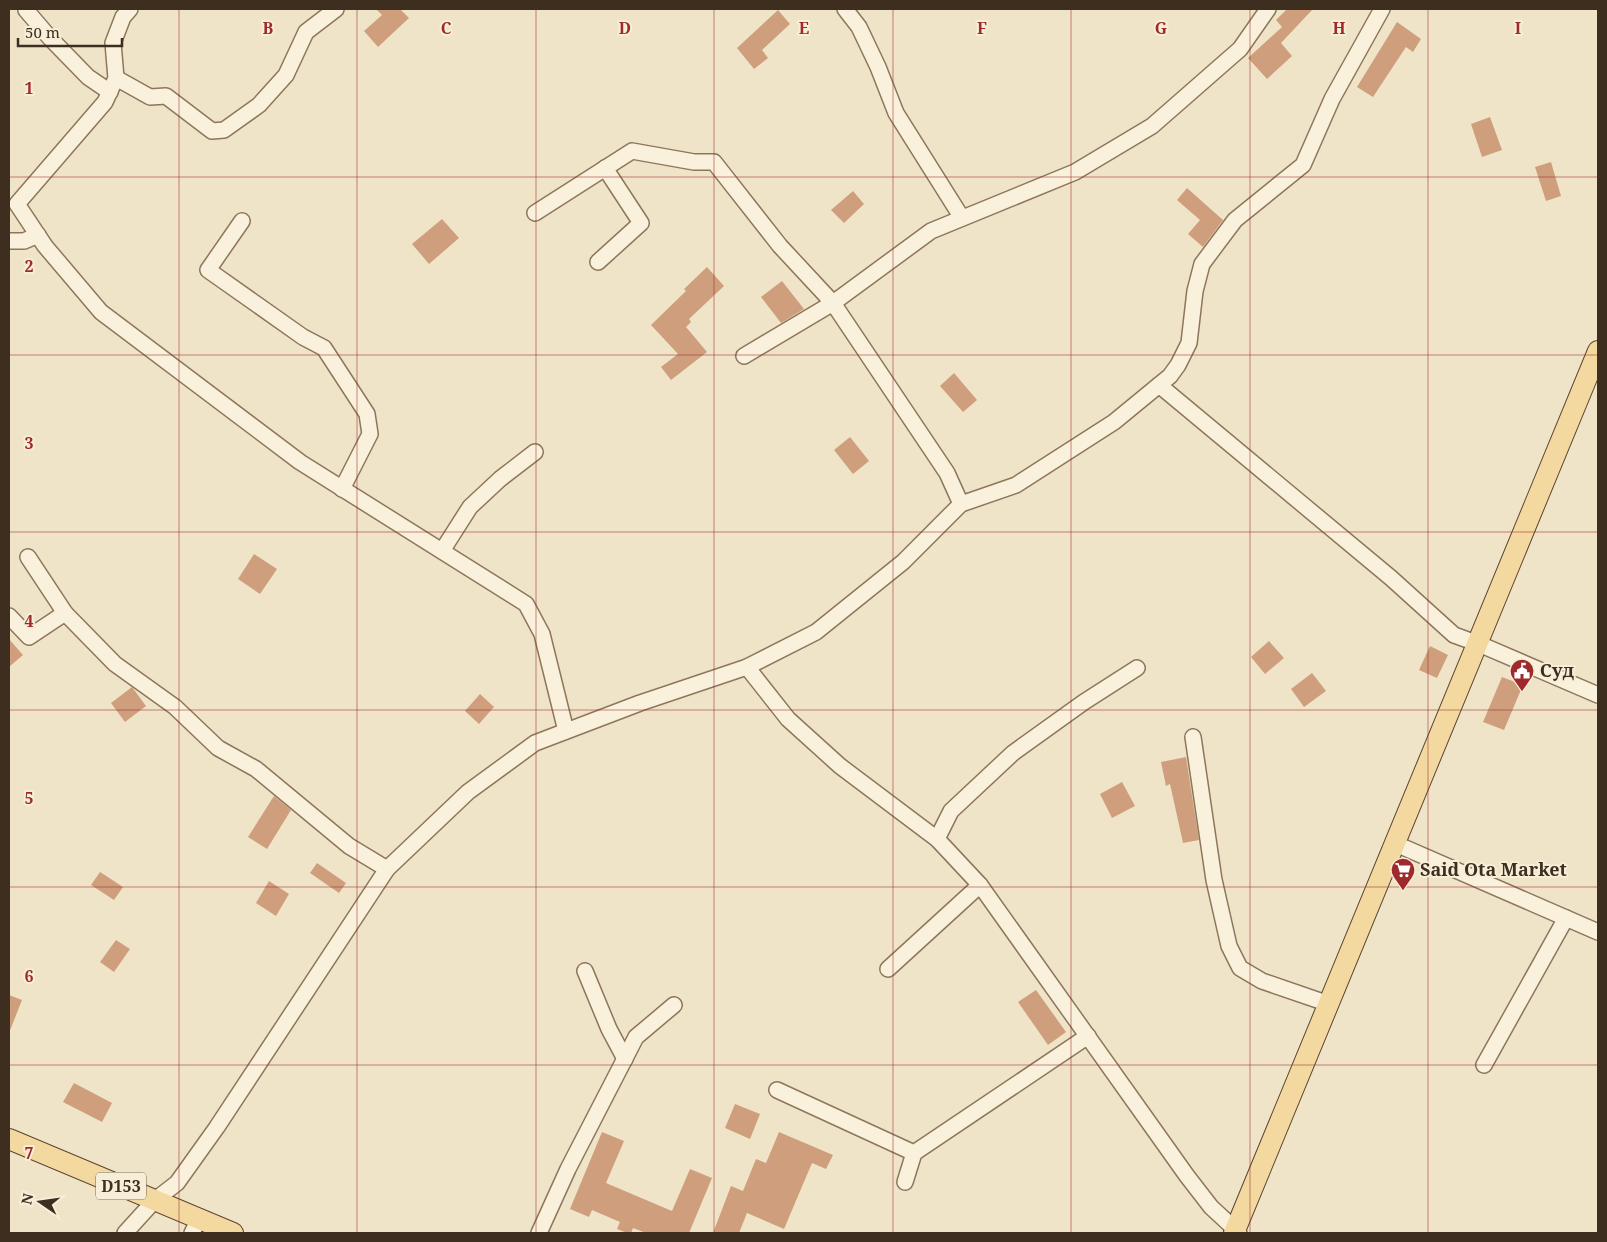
<svg xmlns="http://www.w3.org/2000/svg" width="1607" height="1242" font-family="'Noto Serif',serif">
<rect width="100%" height="100%" fill="#f0e4c8"/>
<g fill="#cf9f7d">
<polygon points="376,9 400,9 409,18 378,47 364,31 382,15"/>
<polygon points="1287,9 1313,9 1281,43 1292,56 1267,79 1248,58 1282,27 1276,20"/>
<polygon points="778,10 790,24 762,50 768,58 754,69 737,48"/>
<polygon points="1397,22 1421,39 1413,52 1406,47 1373,97 1357,87"/>
<polygon points="1490,117 1502,150 1482,157 1471,124"/>
<polygon points="1551,162 1561,196 1546,201 1535,167"/>
<polygon points="1187,188 1223,220 1203,247 1188,234 1200,220 1177,200"/>
<polygon points="853,191 864,204 844,223 831,210"/>
<polygon points="442,219 459,238 429,264 412,244"/>
<polygon points="707,267 724,286 689,319 691,322 686,327 707,352 671,380 661,367 678,354 651,325 686,291 684,289"/>
<polygon points="782,281 804,309 781,323 761,297"/>
<polygon points="954,373 977,400 963,412 940,386"/>
<polygon points="850,437 869,461 853,474 834,450"/>
<polygon points="254,554 277,569 260,594 238,579"/>
<polygon points="9,639 23,655 9,667"/>
<polygon points="1269,641 1284,658 1265,674 1251,657"/>
<polygon points="1430,646 1448,655 1437,678 1419,670"/>
<polygon points="1312,673 1326,691 1304,707 1291,689"/>
<polygon points="1502,677 1523,685 1504,730 1483,722"/>
<polygon points="132,687 146,706 125,722 111,703"/>
<polygon points="480,694 494,707 479,724 465,711"/>
<polygon points="1186,757 1199,840 1183,843 1170,784 1166,786 1161,762"/>
<polygon points="1122,782 1135,806 1112,818 1100,794"/>
<polygon points="274,796 291,810 267,849 248,837"/>
<polygon points="317,863 346,883 339,893 310,873"/>
<polygon points="100,872 123,887 114,900 91,885"/>
<polygon points="269,881 289,894 276,916 256,903"/>
<polygon points="116,940 130,949 114,972 100,962"/>
<polygon points="1036,990 1066,1032 1048,1045 1018,1002"/>
<polygon points="9,995 22,1000 9,1033"/>
<polygon points="74,1083 112,1103 102,1122 63,1102"/>
<polygon points="735,1104 760,1114 750,1139 725,1128"/>
<polygon points="602,1132 624,1141 606,1183 672,1211 690,1169 712,1178 689,1233 646,1233 633,1228 631,1233 627,1233 617,1229 620,1222 592,1210 589,1217 570,1209"/>
<polygon points="779,1132 833,1155 826,1169 812,1163 784,1229 747,1213 739,1233 713,1233 731,1186 743,1191 756,1159 766,1163"/>
</g>
<g fill="none" stroke-linecap="round" stroke-linejoin="round">
<defs>
<g id="minor">
<polyline points="28,9 26,10 50,38 88,77 110,92"/>
<polyline points="130,9 123,17 113,43 116,78 105,102 17,204 45,246 101,312 300,462 526,604 542,634 566,731"/>
<polyline points="845,9 859,27 878,67 896,113 962,218"/>
<polyline points="116,78 150,97 166,96 212,131 224,130 259,105 286,75 306,32 336,9"/>
<polyline points="535,213 632,151 694,162 714,162 780,246 833,303 744,356"/>
<polyline points="242,221 208,270 303,337 324,348 367,414 370,434 342,489"/>
<polyline points="9,241 24,241 38,235"/>
<polyline points="598,262 641,223 605,168"/>
<polyline points="1159,385 1391,578 1454,635 1479,644 1598,695"/>
<polyline points="961,504 947,473 833,303 931,231 1075,172 1152,126 1240,49 1268,9"/>
<polyline points="442,551 470,507 500,479 535,452"/>
<polyline points="28,557 65,613 115,664 175,707 218,748 256,769 349,846 387,869"/>
<polyline points="9,616 29,637 65,613"/>
<polyline points="747,667 788,719 840,766 937,839 980,885 1187,1176 1211,1207 1239,1233"/>
<polyline points="1193,737 1214,880 1229,946 1240,968 1262,981 1329,1004"/>
<polyline points="937,839 951,811 1013,753 1084,702 1137,668"/>
<polyline points="1396,844 1598,932"/>
<polyline points="888,969 980,885"/>
<polyline points="585,971 609,1029 625,1059"/>
<polyline points="1484,1065 1566,918"/>
<polyline points="777,1090 914,1153 1088,1036"/>
<polyline points="905,1182 914,1153"/>
<polyline points="125,1233 155,1200 177,1183 217,1127 387,869 468,792 535,743 640,703 747,667 816,632 903,562 961,504 1016,485 1114,422 1170,376 1178,365 1189,343 1195,291 1202,264 1235,220 1303,165 1332,99 1382,9"/>
<polyline points="192,1233 199,1219"/>
<polyline points="539,1233 568,1169 636,1037 674,1005"/>
</g>
<g id="major">
<polyline points="9,1139 233,1233"/>
<polyline points="1234,1233 1598,351"/>
</g>
</defs>
<use href="#minor" stroke="#8d765c" stroke-width="18"/>
<use href="#major" stroke="#5b4430" stroke-width="22"/>
<use href="#minor" stroke="#faf1dc" stroke-width="15"/>
<use href="#major" stroke="#f3d9a0" stroke-width="20"/>
</g>
<path fill="none" stroke="#9e2a2b" stroke-width="1" stroke-opacity="0.55" d="M179 9V1233M357 9V1233M536 9V1233M714 9V1233M893 9V1233M1071 9V1233M1250 9V1233M1428 9V1233M9 177H1598M9 355H1598M9 532H1598M9 710H1598M9 887H1598M9 1065H1598"/>
<defs>
<symbol id="civic-pin" viewBox="-11 -11 22 30"><path d="M0 17L-7.5 6A9.5 9.5 0 1 1 7.5 6Z" fill="#9e2a2b" stroke="#f7eed8"/><path d="M-.6-6.5H3V-4.5H.6V-3L4-1V1h2V6H-6V1h2V-1L-.6-3ZM-1.2 2.5V6h2.4V2.5Z" fill="#fff"/></symbol>
<symbol id="supermarket-pin" viewBox="-11 -11 22 30"><path d="M0 17L-7.5 6A9.5 9.5 0 1 1 7.5 6Z" fill="#9e2a2b" stroke="#f7eed8"/><path d="M-6-5.5h2.5l.6 2H6L4.5 2H-2.5L-4.4-4H-6ZM-1.5 3.2a1.3 1.3 0 1 0 .1 0ZM3 3.2a1.3 1.3 0 1 0 .1 0Z" fill="#fff"/></symbol>
</defs>
<g fill-rule="evenodd">
<use href="#civic-pin" x="1508" y="657" width="28" height="38"/>
<use href="#supermarket-pin" x="1389" y="856" width="28" height="38"/>
</g>
<g text-anchor="middle" stroke-width="4" stroke-linejoin="round" paint-order="stroke">
<rect fill="#f7eed8" stroke="#756857" stroke-width="1" x="96" y="1172.5" width="50" height="27" rx="4"/>
<g font-size="16" font-weight="bold" fill="#3d2e20">
<text x="121" y="1192">D153</text>
</g>
<g font-size="18" font-weight="bold" fill="#3d2e20" stroke="#f7eed8" text-anchor="start">
<text x="1540" y="677">Суд</text>
<text x="1420" y="876">Said Ota Market</text>
</g>
</g>
<g font-size="16" text-anchor="middle" font-weight="bold" fill="#9e2a2b" stroke="#f7eed8" stroke-width="4" stroke-linejoin="round" paint-order="stroke">
<text x="268" y="34">B</text>
<text x="446" y="34">C</text>
<text x="625" y="34">D</text>
<text x="804" y="34">E</text>
<text x="982" y="34">F</text>
<text x="1161" y="34">G</text>
<text x="1339" y="34">H</text>
<text x="1518" y="34">I</text>
<text x="29" y="94">1</text>
<text x="29" y="272">2</text>
<text x="29" y="449">3</text>
<text x="29" y="627">4</text>
<text x="29" y="804">5</text>
<text x="29" y="982">6</text>
<text x="29" y="1159">7</text>
</g>
<rect width="1607" height="1242" fill="none" stroke="#3d2e20" stroke-width="20"/>
<g transform="translate(40 1202) rotate(283)" stroke="#f7eed8" stroke-width="4" paint-order="stroke">
<path d="M0-4L9 19L0 12L-9 19Z" fill="#3d2e20"/>
<text y="-8" font-size="14" font-weight="bold" text-anchor="middle" fill="#3d2e20">N</text>
</g>
<path d="M18 38v8h104v-8" fill="none" stroke="#3d2e20" stroke-width="2.5"/>
<text x="25" y="38" font-size="15" fill="#3d2e20" stroke="#f7eed8" stroke-width="4" paint-order="stroke">50 m</text>
</svg>
